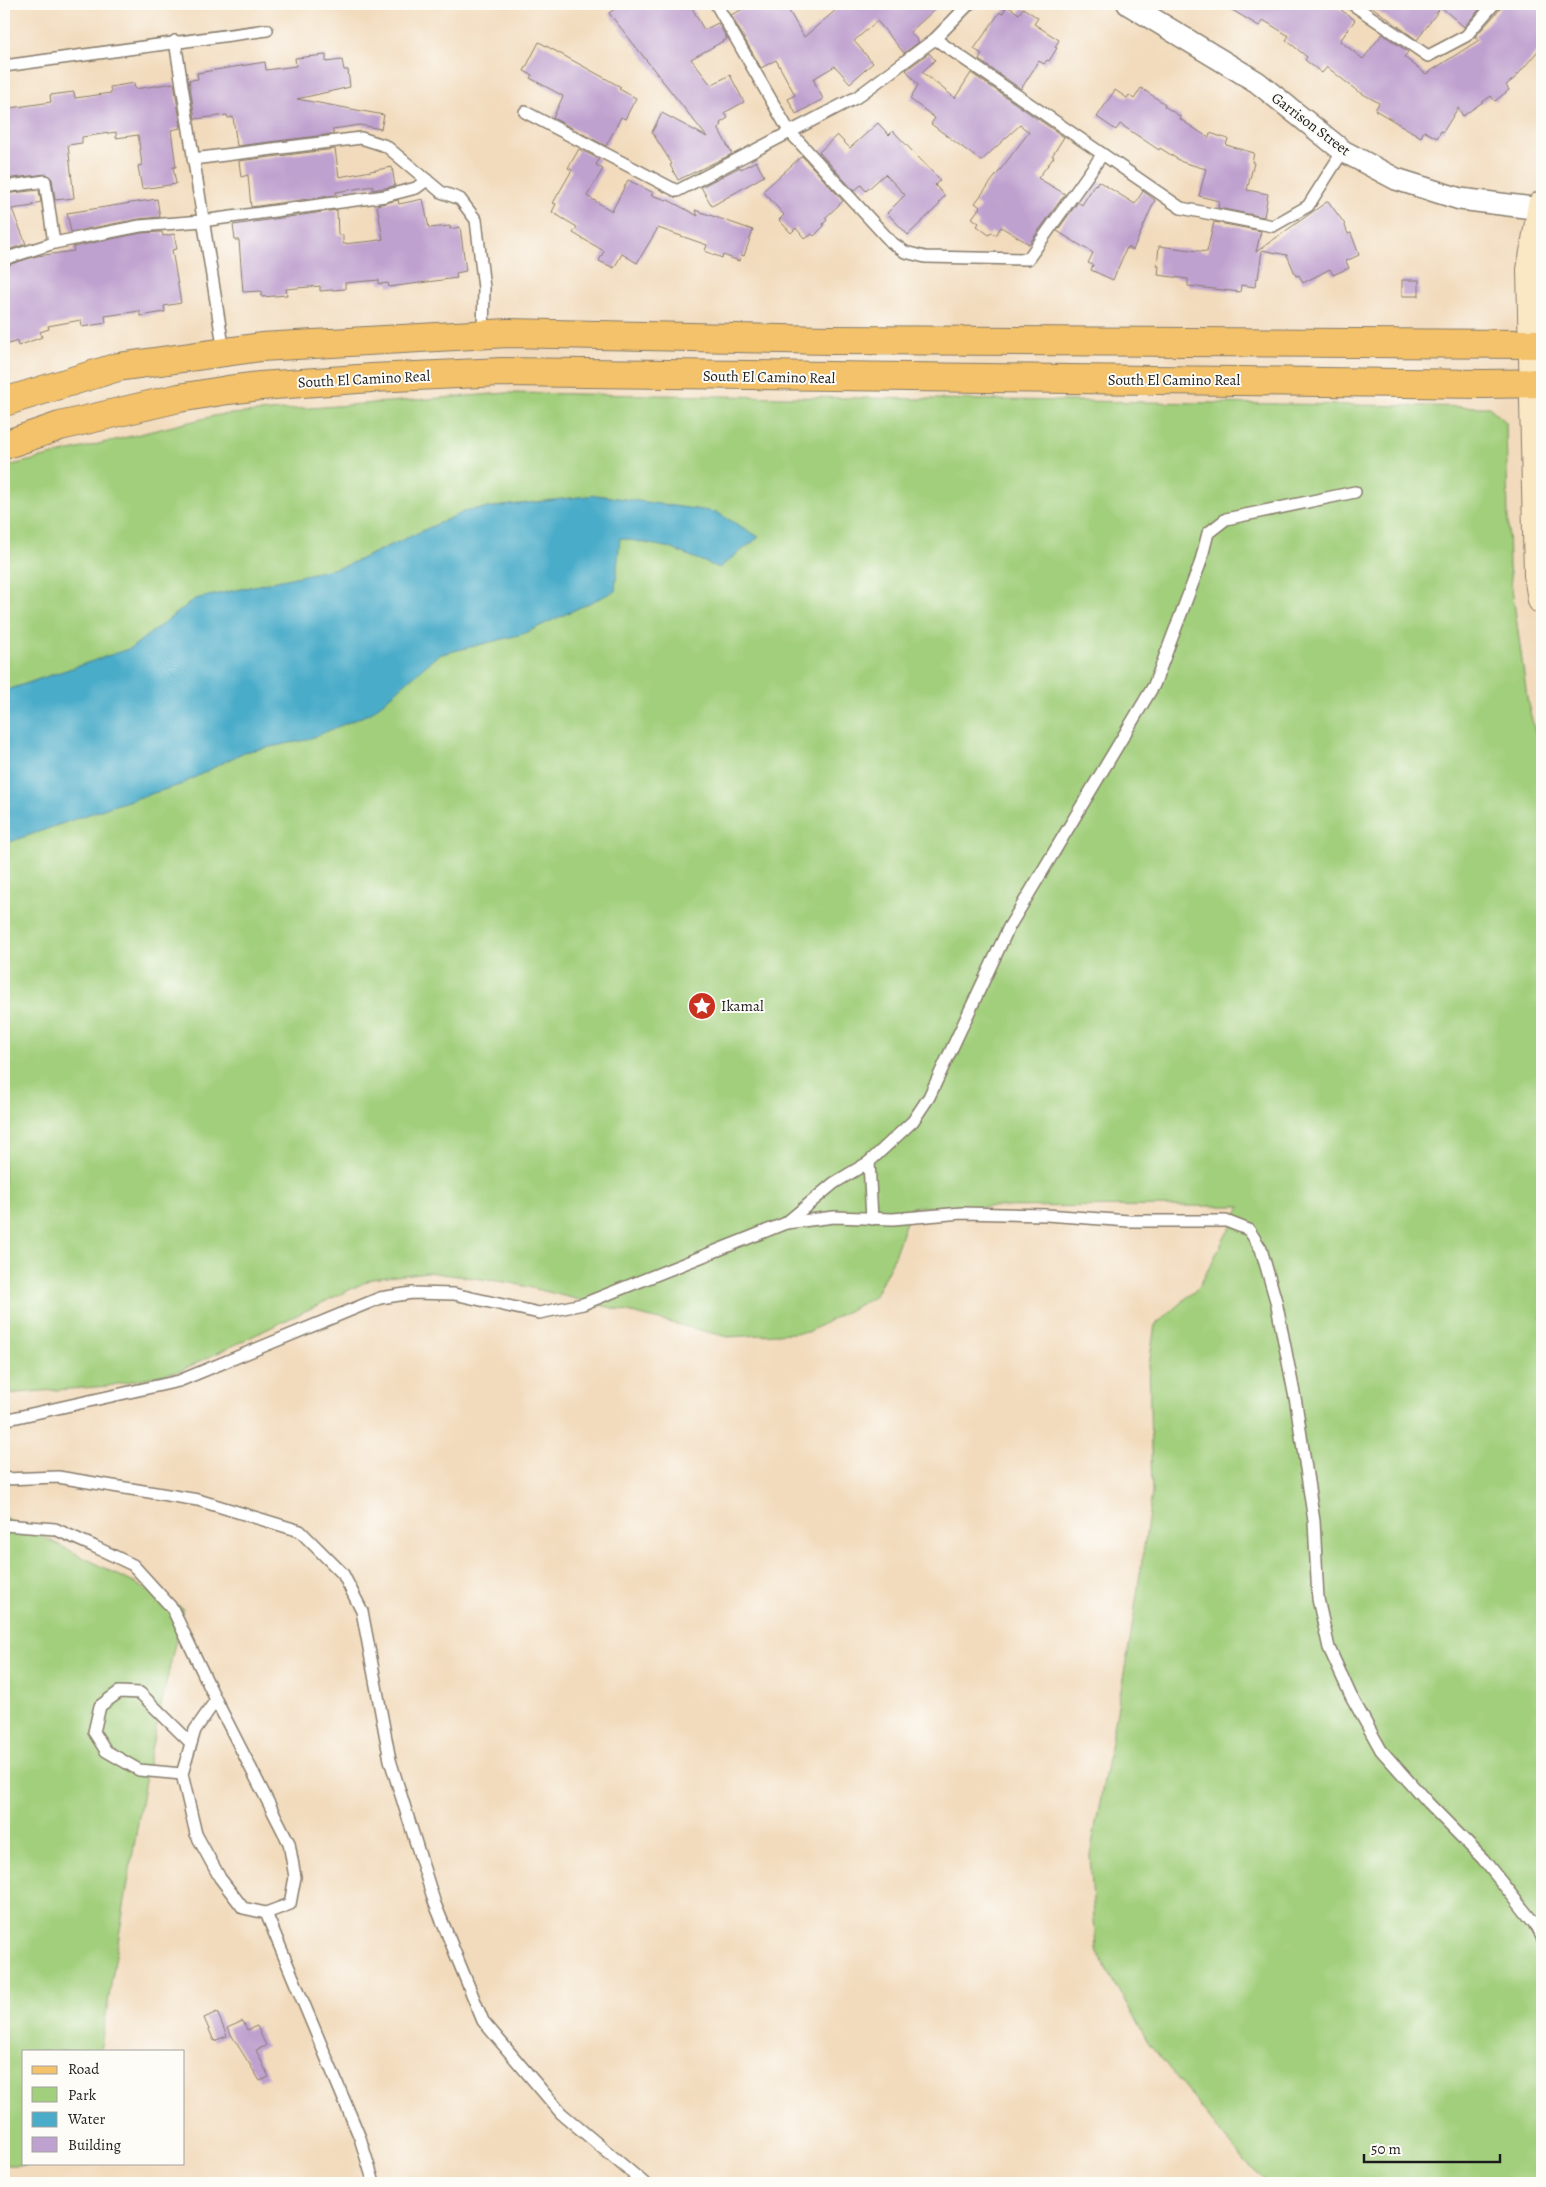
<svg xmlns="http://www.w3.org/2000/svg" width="1546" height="2187" font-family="Alegreya,serif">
<rect width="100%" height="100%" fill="#fdfcf7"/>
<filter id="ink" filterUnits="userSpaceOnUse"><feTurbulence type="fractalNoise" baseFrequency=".02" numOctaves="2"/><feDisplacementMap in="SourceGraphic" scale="10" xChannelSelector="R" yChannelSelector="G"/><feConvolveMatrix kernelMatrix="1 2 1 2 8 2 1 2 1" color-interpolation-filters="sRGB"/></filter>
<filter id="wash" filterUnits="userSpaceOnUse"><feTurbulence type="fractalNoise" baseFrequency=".0096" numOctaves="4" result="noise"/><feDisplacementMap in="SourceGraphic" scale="20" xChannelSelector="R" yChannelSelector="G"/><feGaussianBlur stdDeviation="1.12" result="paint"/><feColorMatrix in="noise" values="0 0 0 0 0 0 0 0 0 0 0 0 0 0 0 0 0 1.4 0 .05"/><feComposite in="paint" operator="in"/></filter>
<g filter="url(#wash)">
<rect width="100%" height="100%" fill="#f2dbbd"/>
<g fill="#a2cf7c" stroke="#5f764c">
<polygon points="507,393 1489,407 1506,422 1509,566 1528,704 1542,759 1542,2183 1269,2183 1246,2164 1148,2042 1096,1950 1090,1855 1130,1641 1152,1493 1149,1364 1155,1325 1199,1287 1241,1206 911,1207 892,1262 874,1297 808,1332 728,1337 512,1283 427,1272 372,1279 180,1371 108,1386 4,1394 4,467 218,415"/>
<polygon points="4,1517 183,1608 147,1768 100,2051 24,2051 24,2163 82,2163 82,2165 4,2165"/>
</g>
<polygon fill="#4aacc9" stroke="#336472" points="596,495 716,512 759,537 719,568 670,548 620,538 615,591 523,634 438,655 371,713 306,740 244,752 180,785 118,804 4,844 4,691 131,648 195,599 345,566 468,510"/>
<g id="blocks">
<g fill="#bfa1cf">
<polygon points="621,4 690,4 704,30 718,23 727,39 691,59 711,85 730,75 744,102 724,113 728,118 720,123 722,125 718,128 732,154 678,180 670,165 672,164 652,132 662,113 707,137 609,13"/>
<polygon points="753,4 785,4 804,37 843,4 941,4 910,32 919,42 904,53 877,21 854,41 873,63 850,83 835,66 813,79 823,99 796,114 788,99 795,95 776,60 761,68 731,15"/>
<polygon points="1222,4 1333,4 1355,20 1340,41 1363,59 1382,34 1408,52 1404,57 1426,74 1479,40 1475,37 1500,9 1501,4 1542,4 1542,46 1515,78 1506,85 1509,90 1495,101 1491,96 1463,116 1458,108 1443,132 1441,131 1437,138 1424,131 1421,137 1375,110 1379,103 1356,90 1327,67 1322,73 1305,60 1307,57 1286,40 1289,36 1263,20 1259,26"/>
<polygon points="1368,4 1484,4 1464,27 1441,7 1417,40"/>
<polygon points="1007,6 1019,14 1023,8 1038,18 1034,24 1059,40 1055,47 1057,48 1049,61 1047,60 1044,64 1039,61 1021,89 979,60 982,54 974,49 1000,12 1002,14"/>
<polygon points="539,42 621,87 619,89 636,98 625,119 621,117 606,146 553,118 563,96 530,78 532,75 524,71"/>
<polygon points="929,53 935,60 922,72 955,98 971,73 1064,137 1052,156 1054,157 1038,178 1065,194 1029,244 1001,227 996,235 991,232 989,235 977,226 979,223 972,218 980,207 975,203 1029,132 1020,125 981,161 931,124 935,118 910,99 918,85 906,70"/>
<polygon points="326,55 326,62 342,60 344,70 348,70 350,87 297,99 384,115 381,129 360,125 333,129 333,134 237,146 233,117 228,118 227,115 195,119 189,80 198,79 197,73 265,62 266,70 296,66 295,58"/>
<polygon points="134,83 135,89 174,83 181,128 171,130 176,167 173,167 176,184 142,189 138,166 142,165 138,135 116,138 116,132 82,137 82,143 68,145 74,198 55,200 52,179 47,174 4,179 4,109 51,102 50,95 74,92 75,98 111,93 110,87"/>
<polygon points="1141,88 1165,104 1164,106 1181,117 1180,119 1209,138 1210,133 1228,139 1226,145 1254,153 1252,162 1254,163 1247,190 1268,194 1264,217 1218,208 1219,201 1199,196 1206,169 1182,162 1160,148 1159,150 1120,124 1116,130 1097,117 1115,90 1127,98 1129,95 1134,99"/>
<polygon points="878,123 889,135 893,131 940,180 935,185 945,196 939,202 940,204 908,235 887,213 905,195 885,174 866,191 861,185 854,191 819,152 837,135 850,148"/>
<polygon points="335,149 339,177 392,167 395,186 373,190 373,186 336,192 336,195 251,207 248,175 241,177 239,161"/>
<polygon points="579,149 599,159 596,165 603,169 587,196 612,211 628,180 654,193 651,195 670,201 698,216 695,210 753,230 744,256 741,255 739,261 723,255 722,258 705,251 707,245 658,228 637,263 622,254 614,268 599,261 604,251 573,233 577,227 552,212 556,204 553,203 572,170 568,168"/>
<polygon points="802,156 843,201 825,218 827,220 823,224 824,226 814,236 812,234 805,239 796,228 791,233 779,220 784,215 763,191"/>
<polygon points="756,161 764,176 712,206 701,187 740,167 741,169"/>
<polygon points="1098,181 1135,204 1143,191 1155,200 1133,250 1127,247 1113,280 1091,270 1093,265 1088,263 1093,253 1057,231 1078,202 1082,205 1095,184 1096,185"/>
<polygon points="39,190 41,202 33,204 33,206 12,209 26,244 4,251 4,194"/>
<polygon points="157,199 160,217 139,219 71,232 67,213"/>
<polygon points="423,199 429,228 450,226 450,229 460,227 466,271 456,273 457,278 389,287 388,283 379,284 379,280 345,283 345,289 320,291 320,286 286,289 287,295 262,297 261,291 243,292 239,240 235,240 233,225 337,210 338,235 343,235 343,244 373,241 383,239 377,205 398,200 399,204"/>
<polygon points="1328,201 1344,223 1348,234 1351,233 1359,255 1346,261 1349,268 1333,275 1330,269 1303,283 1299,275 1296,276 1287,255 1262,250 1258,279 1256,278 1255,287 1241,285 1240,292 1188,286 1188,279 1158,275 1159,266 1157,266 1159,246 1207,252 1214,222 1261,231 1256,252"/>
<polygon points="162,232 163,236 174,234 177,249 172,250 181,303 164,306 165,312 140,316 140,311 105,316 106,323 82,327 81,320 48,326 49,329 40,332 42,337 18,346 17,341 4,346 4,266 37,256 74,251 73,247 141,233"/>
<rect x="1402" y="280" width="17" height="16"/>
<polygon points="217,2012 227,2036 214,2041 204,2018"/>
<polygon points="243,2021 247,2030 257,2026 266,2046 256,2050 269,2077 260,2081 227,2028"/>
</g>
</g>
</g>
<g filter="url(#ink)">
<use href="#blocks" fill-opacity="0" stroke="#877c6c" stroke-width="1"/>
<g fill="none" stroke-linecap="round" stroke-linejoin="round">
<defs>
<g id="lane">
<polyline points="716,4 789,131 891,242 905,252 925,257 1028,259 1102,155"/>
<polyline points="1352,4 1428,56 1466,36 1494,4"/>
<polyline points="935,39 1181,208 1273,226 1308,206 1343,151"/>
<polyline points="175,41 224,352"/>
<polyline points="4,66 267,30"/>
<polyline points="525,112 677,191 857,97 935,39 969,4"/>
<polyline points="193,159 361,138 386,146 441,192 460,199 476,220 484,288 483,335"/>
<polyline points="4,187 45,181 54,243 4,259"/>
<polyline points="54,243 140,226 202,221 385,196 416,188 427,180"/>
<polyline points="869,1162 872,1219"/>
<polyline points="786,1223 834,1183 869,1162 913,1121 929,1097 1009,927 1154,685 1200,564 1208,533 1226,519 1355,492"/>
<polyline points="4,1420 179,1381 380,1298 412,1293 454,1294 539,1313 583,1304 786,1223 834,1217 893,1219 962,1213 1046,1215 1129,1221 1226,1221 1249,1230 1261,1249 1276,1301 1296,1403 1314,1521 1318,1599 1329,1648 1351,1696 1381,1750 1428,1803 1483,1859 1534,1923 1542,1939"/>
<polyline points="4,1479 58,1477 198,1500 300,1531 343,1574 362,1611 390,1760 435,1904 483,2021 561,2113 644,2183"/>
<polyline points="4,1525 55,1529 93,1546 133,1565 172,1608 216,1700 289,1843 295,1877 290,1904 266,1913 243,1908 220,1878 196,1834 182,1774 195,1730 216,1700"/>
<polyline points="182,1774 139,1770 106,1751 94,1732 100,1706 119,1692 140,1693 191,1743"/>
<polyline points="266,1913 360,2138 374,2183"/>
</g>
<polyline id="street" points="1128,4 1257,82 1343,151 1396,179 1460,199 1541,209"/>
<polyline id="secondary" points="1542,205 1531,270 1538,575 1542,600"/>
<g id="primary">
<polyline points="4,402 118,367 261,347 508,333 830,340 1542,344"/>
<polyline points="4,445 60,426 179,398 228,390 260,386 372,378 502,372 1484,384 1542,383"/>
</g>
</defs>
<use href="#lane" stroke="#877c6c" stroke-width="14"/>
<use href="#street" stroke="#877c6c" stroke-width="24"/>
<use href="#secondary" stroke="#877c6c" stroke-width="30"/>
<use href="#primary" stroke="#877c6c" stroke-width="30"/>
<use href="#lane" stroke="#fff" stroke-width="11"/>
<use href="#street" stroke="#fff" stroke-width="21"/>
<use href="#secondary" stroke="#fae7c3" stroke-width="28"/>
<use href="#primary" stroke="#f3c26a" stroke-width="28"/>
</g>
</g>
<defs>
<symbol id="sight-disc" viewBox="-11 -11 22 22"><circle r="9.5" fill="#c8321e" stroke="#fdfcf7"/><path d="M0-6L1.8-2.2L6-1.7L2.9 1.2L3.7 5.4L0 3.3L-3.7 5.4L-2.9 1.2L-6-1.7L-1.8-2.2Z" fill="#fff"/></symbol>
</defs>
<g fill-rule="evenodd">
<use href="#sight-disc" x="686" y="990" width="32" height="32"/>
</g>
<g text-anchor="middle" stroke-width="4" stroke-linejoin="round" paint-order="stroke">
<g font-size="15" fill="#1c1c1c" stroke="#fdfcf7">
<text transform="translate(1311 124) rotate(37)" y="5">Garrison Street</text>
<text transform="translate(769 377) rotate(1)" y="5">South El Camino Real</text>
<text transform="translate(364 379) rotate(-3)" y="5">South El Camino Real</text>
<text x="1174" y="385">South El Camino Real</text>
</g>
<g font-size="15" fill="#1c1c1c" stroke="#fdfcf7" text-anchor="start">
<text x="721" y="1011">Ikamal</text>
</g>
</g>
<rect width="1546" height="2187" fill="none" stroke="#fdfcf7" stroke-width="20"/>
<rect x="22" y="2050" width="162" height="115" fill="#fdfcf7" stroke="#a3a29f"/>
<rect x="32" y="2066" width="25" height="8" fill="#f3c26a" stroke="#a3a29f"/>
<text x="68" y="2074" font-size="15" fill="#1c1c1c">Road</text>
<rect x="32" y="2087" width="25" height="15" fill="#a2cf7c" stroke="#a3a29f"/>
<text x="68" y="2100" font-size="15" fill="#1c1c1c">Park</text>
<rect x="32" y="2112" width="25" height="15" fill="#4aacc9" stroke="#a3a29f"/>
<text x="68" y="2124" font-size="15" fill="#1c1c1c">Water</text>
<rect x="32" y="2137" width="25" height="15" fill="#bfa1cf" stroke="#a3a29f"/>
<text x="68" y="2150" font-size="15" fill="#1c1c1c">Building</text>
<path d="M1364 2154v8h136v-8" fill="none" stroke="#1c1c1c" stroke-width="2.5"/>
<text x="1371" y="2154" font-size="15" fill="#1c1c1c" stroke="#fdfcf7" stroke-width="4" paint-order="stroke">50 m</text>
</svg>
